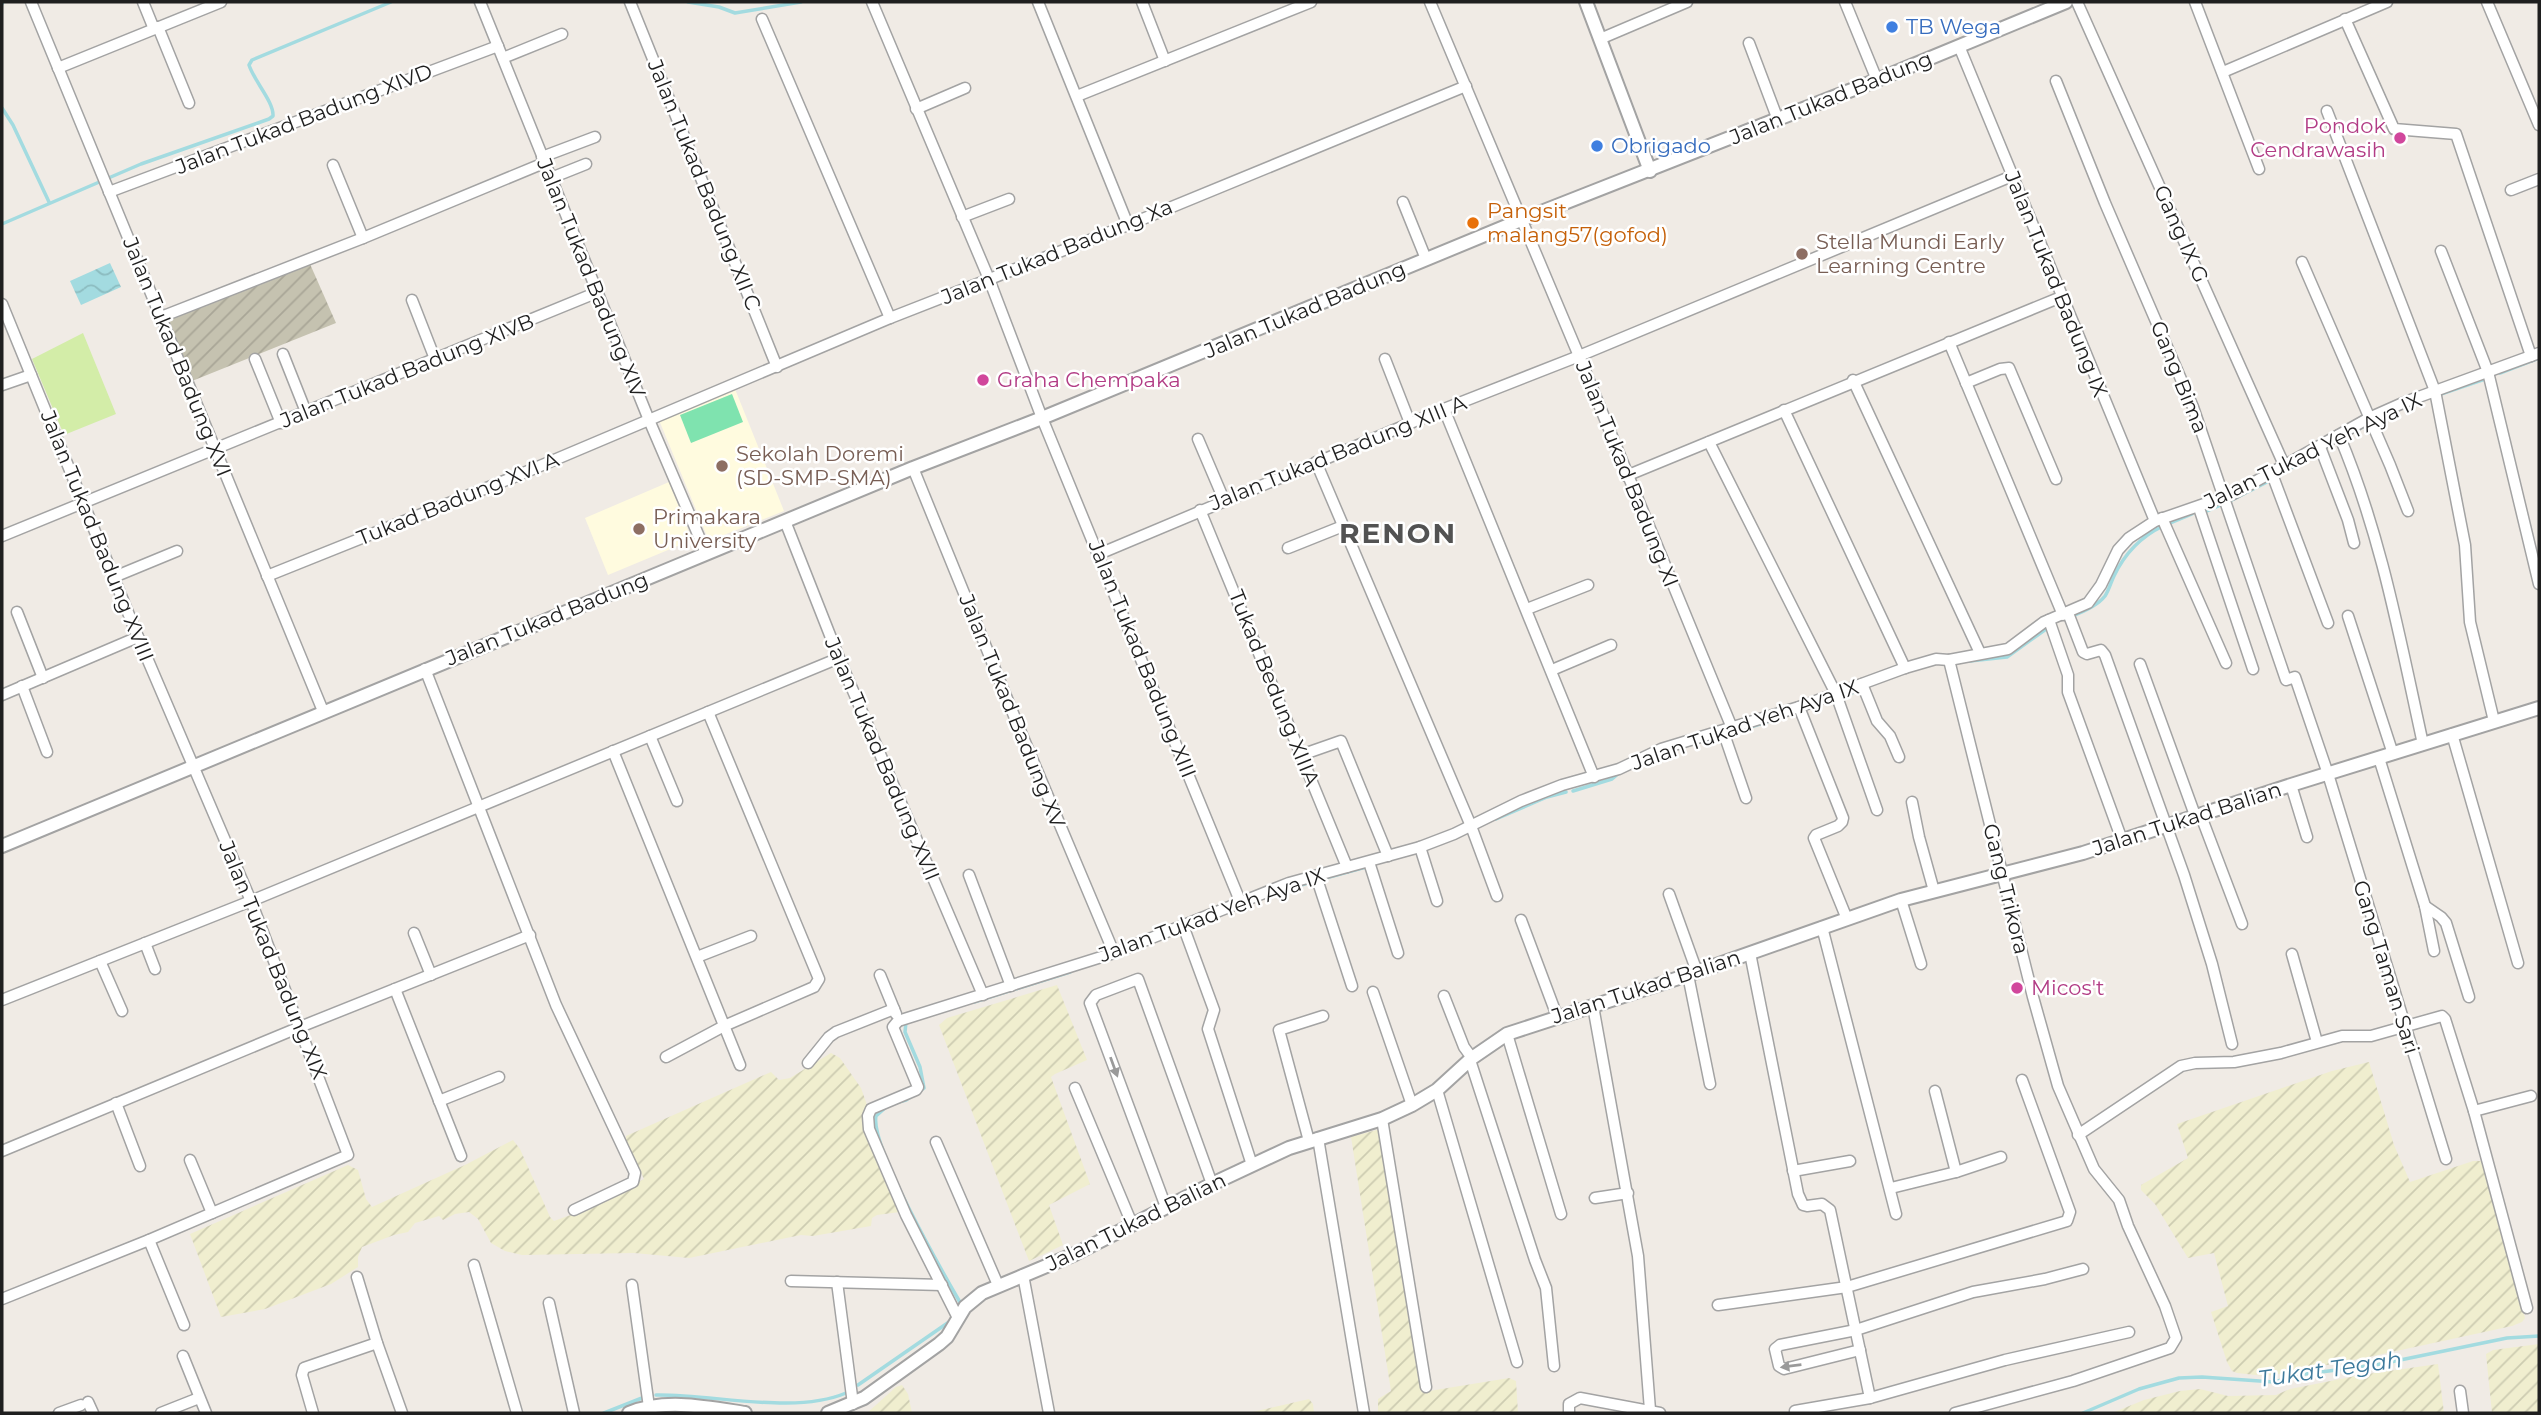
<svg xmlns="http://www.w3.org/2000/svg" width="2541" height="1415" font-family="Montserrat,sans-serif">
<defs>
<pattern id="construction-furrows" width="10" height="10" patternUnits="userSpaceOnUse" patternTransform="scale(1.75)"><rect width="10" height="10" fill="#c5c2b0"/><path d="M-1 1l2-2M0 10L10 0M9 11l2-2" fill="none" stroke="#a9a697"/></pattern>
<pattern id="farmland-furrows" width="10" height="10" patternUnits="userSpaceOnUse" patternTransform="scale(1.75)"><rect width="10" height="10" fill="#f0eecf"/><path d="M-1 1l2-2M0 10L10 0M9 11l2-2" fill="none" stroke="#cdccb1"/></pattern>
<pattern id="water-waves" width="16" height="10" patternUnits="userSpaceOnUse" patternTransform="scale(1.75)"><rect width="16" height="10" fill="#a3dbe0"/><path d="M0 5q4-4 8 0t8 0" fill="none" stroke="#8cbcc0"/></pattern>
</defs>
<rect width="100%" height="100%" fill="#f0ebe5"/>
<g fill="#fffbdf">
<polygon points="735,389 784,511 709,541 659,420"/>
<polygon points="669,482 692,540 608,575 585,518"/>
</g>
<polygon fill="url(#construction-furrows)" points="310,264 336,323 192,381 167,320"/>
<g fill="url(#farmland-furrows)">
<polygon points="1057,985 1087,1060 1055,1074 1051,1077 1090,1184 1049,1205 1063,1245 1029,1261 939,1025 947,1018"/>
<polygon points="831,1053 840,1058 861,1088 867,1105 864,1123 866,1135 900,1212 877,1215 872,1218 871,1226 813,1236 801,1235 689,1258 634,1253 522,1255 505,1251 491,1243 478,1219 469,1212 455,1214 443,1220 439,1216 415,1223 408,1232 394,1235 362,1247 358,1257 358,1267 331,1284 265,1309 221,1317 190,1234 348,1165 358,1170 366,1199 372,1207 467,1164 513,1140 520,1149 550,1217 554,1221 576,1213 644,1179 626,1141 626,1136 771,1072 779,1080 790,1078"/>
<polygon points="2369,1062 2394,1145 2410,1182 2473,1161 2482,1161 2525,1318 2522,1322 2512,1326 2364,1358 2279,1374 2265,1376 2237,1373 2232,1371 2227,1362 2211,1312 2228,1306 2214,1253 2188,1258 2155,1204 2141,1190 2141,1185 2188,1158 2177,1124 2332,1071"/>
<polygon points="1380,1129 1423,1392 1509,1378 1516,1381 1518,1413 1378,1413 1378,1399 1391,1391 1351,1137"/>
<polygon points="2539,1344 2539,1413 2492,1413 2486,1354 2493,1350"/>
<polygon points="2438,1364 2444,1413 2112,1413 2144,1400 2180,1391 2200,1389 2228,1396 2276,1395 2290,1389 2361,1375"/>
<polygon points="902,1385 908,1394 912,1413 867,1413 896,1387"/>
<polygon points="1309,1399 1313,1404 1314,1413 1248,1413"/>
</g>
<polygon fill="#d3eda8" points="83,333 116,414 64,435 32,359"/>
<polygon fill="#7fe3af" points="732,394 743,422 691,443 680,415"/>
<polygon fill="url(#water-waves)" points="110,263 121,287 81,305 70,281"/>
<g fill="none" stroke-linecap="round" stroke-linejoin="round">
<g stroke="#a3dbe0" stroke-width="3.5">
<polyline points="688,2 719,7 735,13 801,2"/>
<polyline points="2,4 3,2"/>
<polyline points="2,108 13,125 49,202"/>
<path d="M2 224 141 164 269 119 273 116C274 102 254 81 249 65L252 60 391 2"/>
<polyline points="2500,373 2539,358"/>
<polyline points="2441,394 2485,379"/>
<polyline points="2377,420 2394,412"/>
<polyline points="2355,431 2365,426"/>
<polyline points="2279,475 2317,453"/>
<polyline points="2230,501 2267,482"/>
<polyline points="2207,511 2223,504"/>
<polyline points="2168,524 2192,514"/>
<path d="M2072 616C2083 612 2098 605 2105 596 2109 590 2111 582 2114 576 2125 553 2140 537 2163 526"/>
<polyline points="1970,661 2007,657 2049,627"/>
<polyline points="1838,698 1860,690"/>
<polyline points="1728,734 1773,720"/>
<polyline points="1704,741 1722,736"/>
<polyline points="1573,791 1612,779 1619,773"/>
<polyline points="1496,819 1547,797 1566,792"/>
<polyline points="1322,879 1366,867"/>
<polyline points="1273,894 1311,882"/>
<polyline points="974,1002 1070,972"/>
<polyline points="895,1103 906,1100 924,1088 920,1067 905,1032 906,1022"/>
<path d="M885 1108 876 1116C870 1146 943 1273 961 1304L959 1307"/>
<polyline points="858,1385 949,1322"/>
<path d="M656 1395C714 1394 794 1415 846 1393"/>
<polyline points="604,1413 642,1398"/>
<polyline points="2083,1413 2139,1389 2179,1378 2202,1377 2274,1382 2305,1374 2376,1365 2507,1338 2539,1336"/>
</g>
<defs>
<g id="minor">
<polyline points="31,2 323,711"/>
<polyline points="143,2 154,29"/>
<polyline points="480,2 649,420 706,553"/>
<polyline points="630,2 777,367"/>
<polyline points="872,2 989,279 1042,418 1240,901"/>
<polyline points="1038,2 1128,225"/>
<polyline points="1142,2 1165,61"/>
<polyline points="1430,2 1579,356 1732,728"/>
<polyline points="1845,2 1877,80"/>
<polyline points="2077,2 2285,467"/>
<polyline points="2195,2 2259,169"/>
<polyline points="2487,2 2539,125"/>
<polyline points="762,19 890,318"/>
<polyline points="2345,19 2394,129 2456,134 2531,356"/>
<polyline points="158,27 189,103"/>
<polyline points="1600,39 1687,2"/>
<polyline points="1749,43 1778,120"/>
<polyline points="1959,46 2155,521"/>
<polyline points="503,58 562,34"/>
<polyline points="58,68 221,2"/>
<polyline points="2223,72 2387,2"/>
<polyline points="2056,81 2105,203 2193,407 2286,680 2295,677 2328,774 2446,1159"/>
<polyline points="1077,96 1311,2"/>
<polyline points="916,109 965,88"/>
<polyline points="2327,111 2435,391 2465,545 2470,622 2494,721"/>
<polyline points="542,157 595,137"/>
<polyline points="333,165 363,238"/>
<polyline points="551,178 586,164"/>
<polyline points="2511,190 2539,179"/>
<polyline points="109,192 498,46"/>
<polyline points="1403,202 1426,259"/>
<polyline points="962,217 1009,199"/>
<polyline points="2441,251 2488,372 2539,584"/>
<polyline points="2302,262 2390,465 2408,511"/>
<polyline points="412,300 435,359"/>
<polyline points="2,304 138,637 251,901 348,1155 149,1240 2,1299"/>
<polyline points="161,317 363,238 544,163"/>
<polyline points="1949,342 2063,615"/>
<polyline points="283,354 306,412"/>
<polyline points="255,359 281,423"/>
<polyline points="1385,359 1410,423"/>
<polyline points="1853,380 1980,653"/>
<polyline points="1966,383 2000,369 2009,368 2056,479"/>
<polyline points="2,385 31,375"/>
<polyline points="1444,409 1594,777"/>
<polyline points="1784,410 1905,668"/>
<path d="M2339 435C2381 534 2400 639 2423 744"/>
<polyline points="1198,439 1224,500"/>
<polyline points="1709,442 1836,694 1877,810"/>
<polyline points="2320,447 2348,520 2354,543"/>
<polyline points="1316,462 1471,826 1497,896"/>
<polyline points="913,468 1017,723 1114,953"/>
<polyline points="2272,474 2328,623"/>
<polyline points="1626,476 2061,297"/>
<polyline points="2199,508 2253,669"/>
<polyline points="1200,510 1347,867"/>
<polyline points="2162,518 2226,663"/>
<polyline points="785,521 839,658 983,995"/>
<polyline points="2,536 598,292"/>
<polyline points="1288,548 1343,526"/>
<polyline points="1099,554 1444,409 1579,356 2012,176"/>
<polyline points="267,576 514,477 890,318 1128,225 1466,86"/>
<polyline points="114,577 177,551"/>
<polyline points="1527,609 1588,585"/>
<polyline points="17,612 43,678"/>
<polyline points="2068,613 2083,652 2087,654 2101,650 2105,655 2184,875 2212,964 2232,1044"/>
<polyline points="2348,616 2393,754"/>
<polyline points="2049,620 2068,675 2068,692 2122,840"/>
<polyline points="1949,660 2033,997 2058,1086 2094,1169 2119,1200 2128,1226 2165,1306 2176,1338 2170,1348 2073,1381 1955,1413"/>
<polyline points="2140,664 2196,818"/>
<polyline points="425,669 556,1005 635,1173 633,1182 574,1210"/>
<polyline points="1552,670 1611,645"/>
<polyline points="1862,684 1877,721 1890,736 1899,757"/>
<polyline points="22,686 47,752"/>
<polyline points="2,695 138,637"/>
<polyline points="1799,707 1843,818 1842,822 1838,826 1816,835 1814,838 1847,919"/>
<polyline points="1723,731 1746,798"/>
<polyline points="2452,734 2518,963"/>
<polyline points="650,736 677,801"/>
<polyline points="613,751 740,1065"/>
<polyline points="1301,755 1341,741 1388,856"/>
<polyline points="2379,758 2425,906 2434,951"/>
<polyline points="2291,785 2307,837"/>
<polyline points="1912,802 1919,837 1934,891"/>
<polyline points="2201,816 2242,924"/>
<polyline points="1420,847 1437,901"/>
<polyline points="1369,862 1398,953"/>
<polyline points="969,875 1011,986"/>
<polyline points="1316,876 1352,986"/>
<polyline points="1669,894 1697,972"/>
<polyline points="1901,900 1921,964"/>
<polyline points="2425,906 2441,917 2446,923 2469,997"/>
<polyline points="1521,920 1557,1016"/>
<polyline points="1822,927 1896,1214"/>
<polyline points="1185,931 1214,1010 1208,1029 1252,1165"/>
<polyline points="414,933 431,975"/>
<polyline points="145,943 155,969"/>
<polyline points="1750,953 1798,1194 1803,1205 1807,1206 1822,1204 1830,1210 1870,1398"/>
<polyline points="2292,954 2317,1042"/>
<polyline points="697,957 751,936"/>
<polyline points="100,961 122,1011"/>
<polyline points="880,975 896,1014"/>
<polyline points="1688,975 1710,1084"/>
<polyline points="395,989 461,1156"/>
<polyline points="1373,992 1412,1105"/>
<polyline points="1444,996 1464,1047 1472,1058"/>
<polyline points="2,1000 251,901 839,658"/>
<polyline points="1593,1006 1638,1256 1650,1410"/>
<polyline points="898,1021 1114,953 1289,883 1420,847 1454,834 1521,801 1562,785 1619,769 1661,749 1799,707 1905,668 1936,659 1949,660 2008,649 2044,622 2088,603 2101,585 2118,550 2129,538 2155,521 2233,494 2369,418 2405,402 2539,353"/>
<polyline points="898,1021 893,1027 918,1087 916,1090 871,1109 868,1116 869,1129 906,1215 958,1318"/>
<polyline points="1507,1034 1561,1214"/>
<polyline points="666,1057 724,1026 814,987 819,979 708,712"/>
<polyline points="1470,1060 1535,1260 1546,1288 1554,1366"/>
<polyline points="808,1063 829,1037 836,1032 894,1009"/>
<polyline points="1075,1088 1132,1224"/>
<polyline points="1437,1090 1517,1362"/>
<polyline points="1935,1091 1956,1172"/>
<polyline points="439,1101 499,1077"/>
<polyline points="116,1103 140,1166"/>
<polyline points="2474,1111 2531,1096"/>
<polyline points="1382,1119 1426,1387"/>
<polyline points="2078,1135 2181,1066 2195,1063 2234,1062 2281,1053 2342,1036 2371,1036 2442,1016 2445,1019 2474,1111 2527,1308"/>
<polyline points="1318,1138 1364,1413"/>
<polyline points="1309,1141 1279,1030 1323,1016"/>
<polyline points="936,1142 998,1285"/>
<polyline points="2,1151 300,1027 530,935"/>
<polyline points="190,1160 212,1213"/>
<polyline points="1793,1171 1850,1161"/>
<polyline points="1891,1188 1956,1172 2001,1157"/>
<polyline points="1595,1198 1628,1193"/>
<polyline points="1166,1207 1090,1003 1096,995 1138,979 1212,1184"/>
<polyline points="149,1240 184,1325"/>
<polyline points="474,1265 517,1413"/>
<polyline points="1023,1275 1049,1413"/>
<polyline points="357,1277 377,1343 402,1413"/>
<polyline points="791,1281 942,1285"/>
<polyline points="837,1282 853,1404"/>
<polyline points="632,1285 649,1407"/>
<polyline points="549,1303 574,1413"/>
<polyline points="1718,1305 1847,1287 2067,1221 2070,1212 2022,1080"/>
<polyline points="1860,1350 1784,1369 1779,1366 1775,1349 1780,1345 1856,1330 1973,1292 2045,1279 2083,1269"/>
<polyline points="183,1356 206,1413"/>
<polyline points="2460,1391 2463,1413"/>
<polyline points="88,1402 93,1413"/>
<polyline points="1795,1411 1870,1398 2005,1360 2129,1332"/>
<polyline points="59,1413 81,1405"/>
<polyline points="161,1413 199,1398"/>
<polyline points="313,1413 302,1375 304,1368 377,1343"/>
<polyline points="1569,1413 1569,1404 1580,1398 1660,1413"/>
</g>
<g id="tertiary">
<polyline points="1586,2 1650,171"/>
<polyline points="2,846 913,468 1042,418 1521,220 1877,80 2066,2"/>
<path d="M629 1413C665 1398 707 1407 745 1413"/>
<polyline points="828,1413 864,1398 939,1344 947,1337 965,1307 982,1293 1075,1254 1212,1184 1289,1148 1382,1119 1412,1105 1437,1090 1472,1058 1507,1034 1688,975 1901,900 2083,853 2291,785 2539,708"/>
</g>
</defs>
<use href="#minor" stroke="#a3a3a3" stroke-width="13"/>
<use href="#tertiary" stroke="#a3a3a3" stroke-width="16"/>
<use href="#minor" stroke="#fff" stroke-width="10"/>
<use href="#tertiary" stroke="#fff" stroke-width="12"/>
</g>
<defs><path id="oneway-solid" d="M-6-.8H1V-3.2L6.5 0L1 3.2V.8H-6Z" transform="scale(1.75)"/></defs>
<g fill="#9a9a9a">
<use href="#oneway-solid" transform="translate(1114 1067) rotate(70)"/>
<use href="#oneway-solid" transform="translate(1791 1366) rotate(173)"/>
</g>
<g fill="#3f7fe0" stroke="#fff" stroke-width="2.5">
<circle cx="1892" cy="27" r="7"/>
<circle cx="1597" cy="146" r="7"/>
</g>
<g fill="#d1479c" stroke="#fff" stroke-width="2.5">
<circle cx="2400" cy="138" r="7"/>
<circle cx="983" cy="380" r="7"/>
<circle cx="2017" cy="988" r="7"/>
</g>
<circle fill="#e8710a" stroke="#fff" stroke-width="2.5" cx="1473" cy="223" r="7"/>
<g fill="#8d6e63" stroke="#fff" stroke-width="2.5">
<circle cx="1802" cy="254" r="7"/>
<circle cx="722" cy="466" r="7"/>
<circle cx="639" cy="529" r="7"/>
</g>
<g text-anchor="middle" stroke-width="5" stroke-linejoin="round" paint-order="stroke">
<g font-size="21" fill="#366cbe" stroke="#fff" text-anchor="start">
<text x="1906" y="34">TB Wega</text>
<text x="1611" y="153">Obrigado</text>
</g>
<g font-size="21" fill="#1f1f1f" stroke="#fff">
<text transform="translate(1831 98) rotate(-22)" y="7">Jalan Tukad Badung</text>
<text transform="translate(304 119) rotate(-21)" y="7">Jalan Tukad Badung XIVD</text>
<text transform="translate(704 185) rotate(68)" y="7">Jalan Tukad Badung XII C</text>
<text transform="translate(2181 234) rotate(66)" y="7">Gang IX G</text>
<text transform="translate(1057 252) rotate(-22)" y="7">Jalan Tukad Badung Xa</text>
<text transform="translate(591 278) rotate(68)" y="7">Jalan Tukad Badung XIV</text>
<text transform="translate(2056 284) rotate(68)" y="7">Jalan Tukad Badung IX</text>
<text transform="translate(1305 310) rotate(-23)" y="7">Jalan Tukad Badung</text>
<text transform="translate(177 357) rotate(68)" y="7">Jalan Tukad Badung XVI</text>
<text transform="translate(407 371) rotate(-22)" y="7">Jalan Tukad Badung XIVB</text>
<text transform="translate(2179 377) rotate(68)" y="7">Gang Bima</text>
<text transform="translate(2313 451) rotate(-26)" y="7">Jalan Tukad Yeh Aya IX</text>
<text transform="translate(1338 453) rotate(-22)" y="7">Jalan Tukad Badung XIII A</text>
<text transform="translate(1627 474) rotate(68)" y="7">Jalan Tukad Badung XI</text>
<text transform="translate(458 499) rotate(-22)" y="7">Tukad Badung XVI A</text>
<text transform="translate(97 536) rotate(68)" y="7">Jalan Tukad Badung XVIII</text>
<text transform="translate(547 619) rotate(-22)" y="7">Jalan Tukad Badung</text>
<text transform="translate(1142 659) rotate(68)" y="7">Jalan Tukad Badung XIII</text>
<text transform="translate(1274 688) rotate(68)" y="7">Tukad Bedung XIIIA</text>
<text transform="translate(1012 711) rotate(68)" y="7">Jalan Tukad Badung XV</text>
<text transform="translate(1745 725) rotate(-19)" y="7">Jalan Tukad Yeh Aya IX</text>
<text transform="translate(882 759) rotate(67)" y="7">Jalan Tukad Badung XVII</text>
<text transform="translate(2187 819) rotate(-18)" y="7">Jalan Tukad Balian</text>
<text transform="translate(2006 889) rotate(76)" y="7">Gang Trikora</text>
<text transform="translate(1212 915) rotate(-20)" y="7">Jalan Tukad Yeh Aya IX</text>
<text transform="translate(273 960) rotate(68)" y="7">Jalan Tukad Badung XIX</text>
<text transform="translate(2386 967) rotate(73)" y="7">Gang Taman Sari</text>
<text transform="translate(1646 987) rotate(-18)" y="7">Jalan Tukad Balian</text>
<text transform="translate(1136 1222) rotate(-26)" y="7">Jalan Tukad Balian</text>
</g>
<g font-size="21" fill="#b23c85" stroke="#fff" text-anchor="start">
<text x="2386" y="133" text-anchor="end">Pondok<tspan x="2386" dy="24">Cendrawasih</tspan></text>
<text x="997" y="387">Graha Chempaka</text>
<text x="2031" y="995">Micos't</text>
</g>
<g font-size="21" fill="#c56008" stroke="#fff" text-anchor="start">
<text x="1487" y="218">Pangsit<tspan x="1487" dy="24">malang57(gofod)</tspan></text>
</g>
<g font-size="21" fill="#785e54" stroke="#fff" text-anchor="start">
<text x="1816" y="249">Stella Mundi Early<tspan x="1816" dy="24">Learning Centre</tspan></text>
<text x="736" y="461">Sekolah Doremi<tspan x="736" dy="24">(SD-SMP-SMA)</tspan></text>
<text x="653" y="524">Primakara<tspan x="653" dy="24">University</tspan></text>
</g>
<g font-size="23" font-style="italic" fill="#3e7a9c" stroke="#fff">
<text transform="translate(2330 1369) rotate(-8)" y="8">Tukat Tegah</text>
</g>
<g font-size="28" font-weight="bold" letter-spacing="2" fill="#525252" stroke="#fff">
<text x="1398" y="543">RENON</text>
</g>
</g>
<rect width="2541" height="1415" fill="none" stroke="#1f1f1f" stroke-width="7"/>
</svg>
